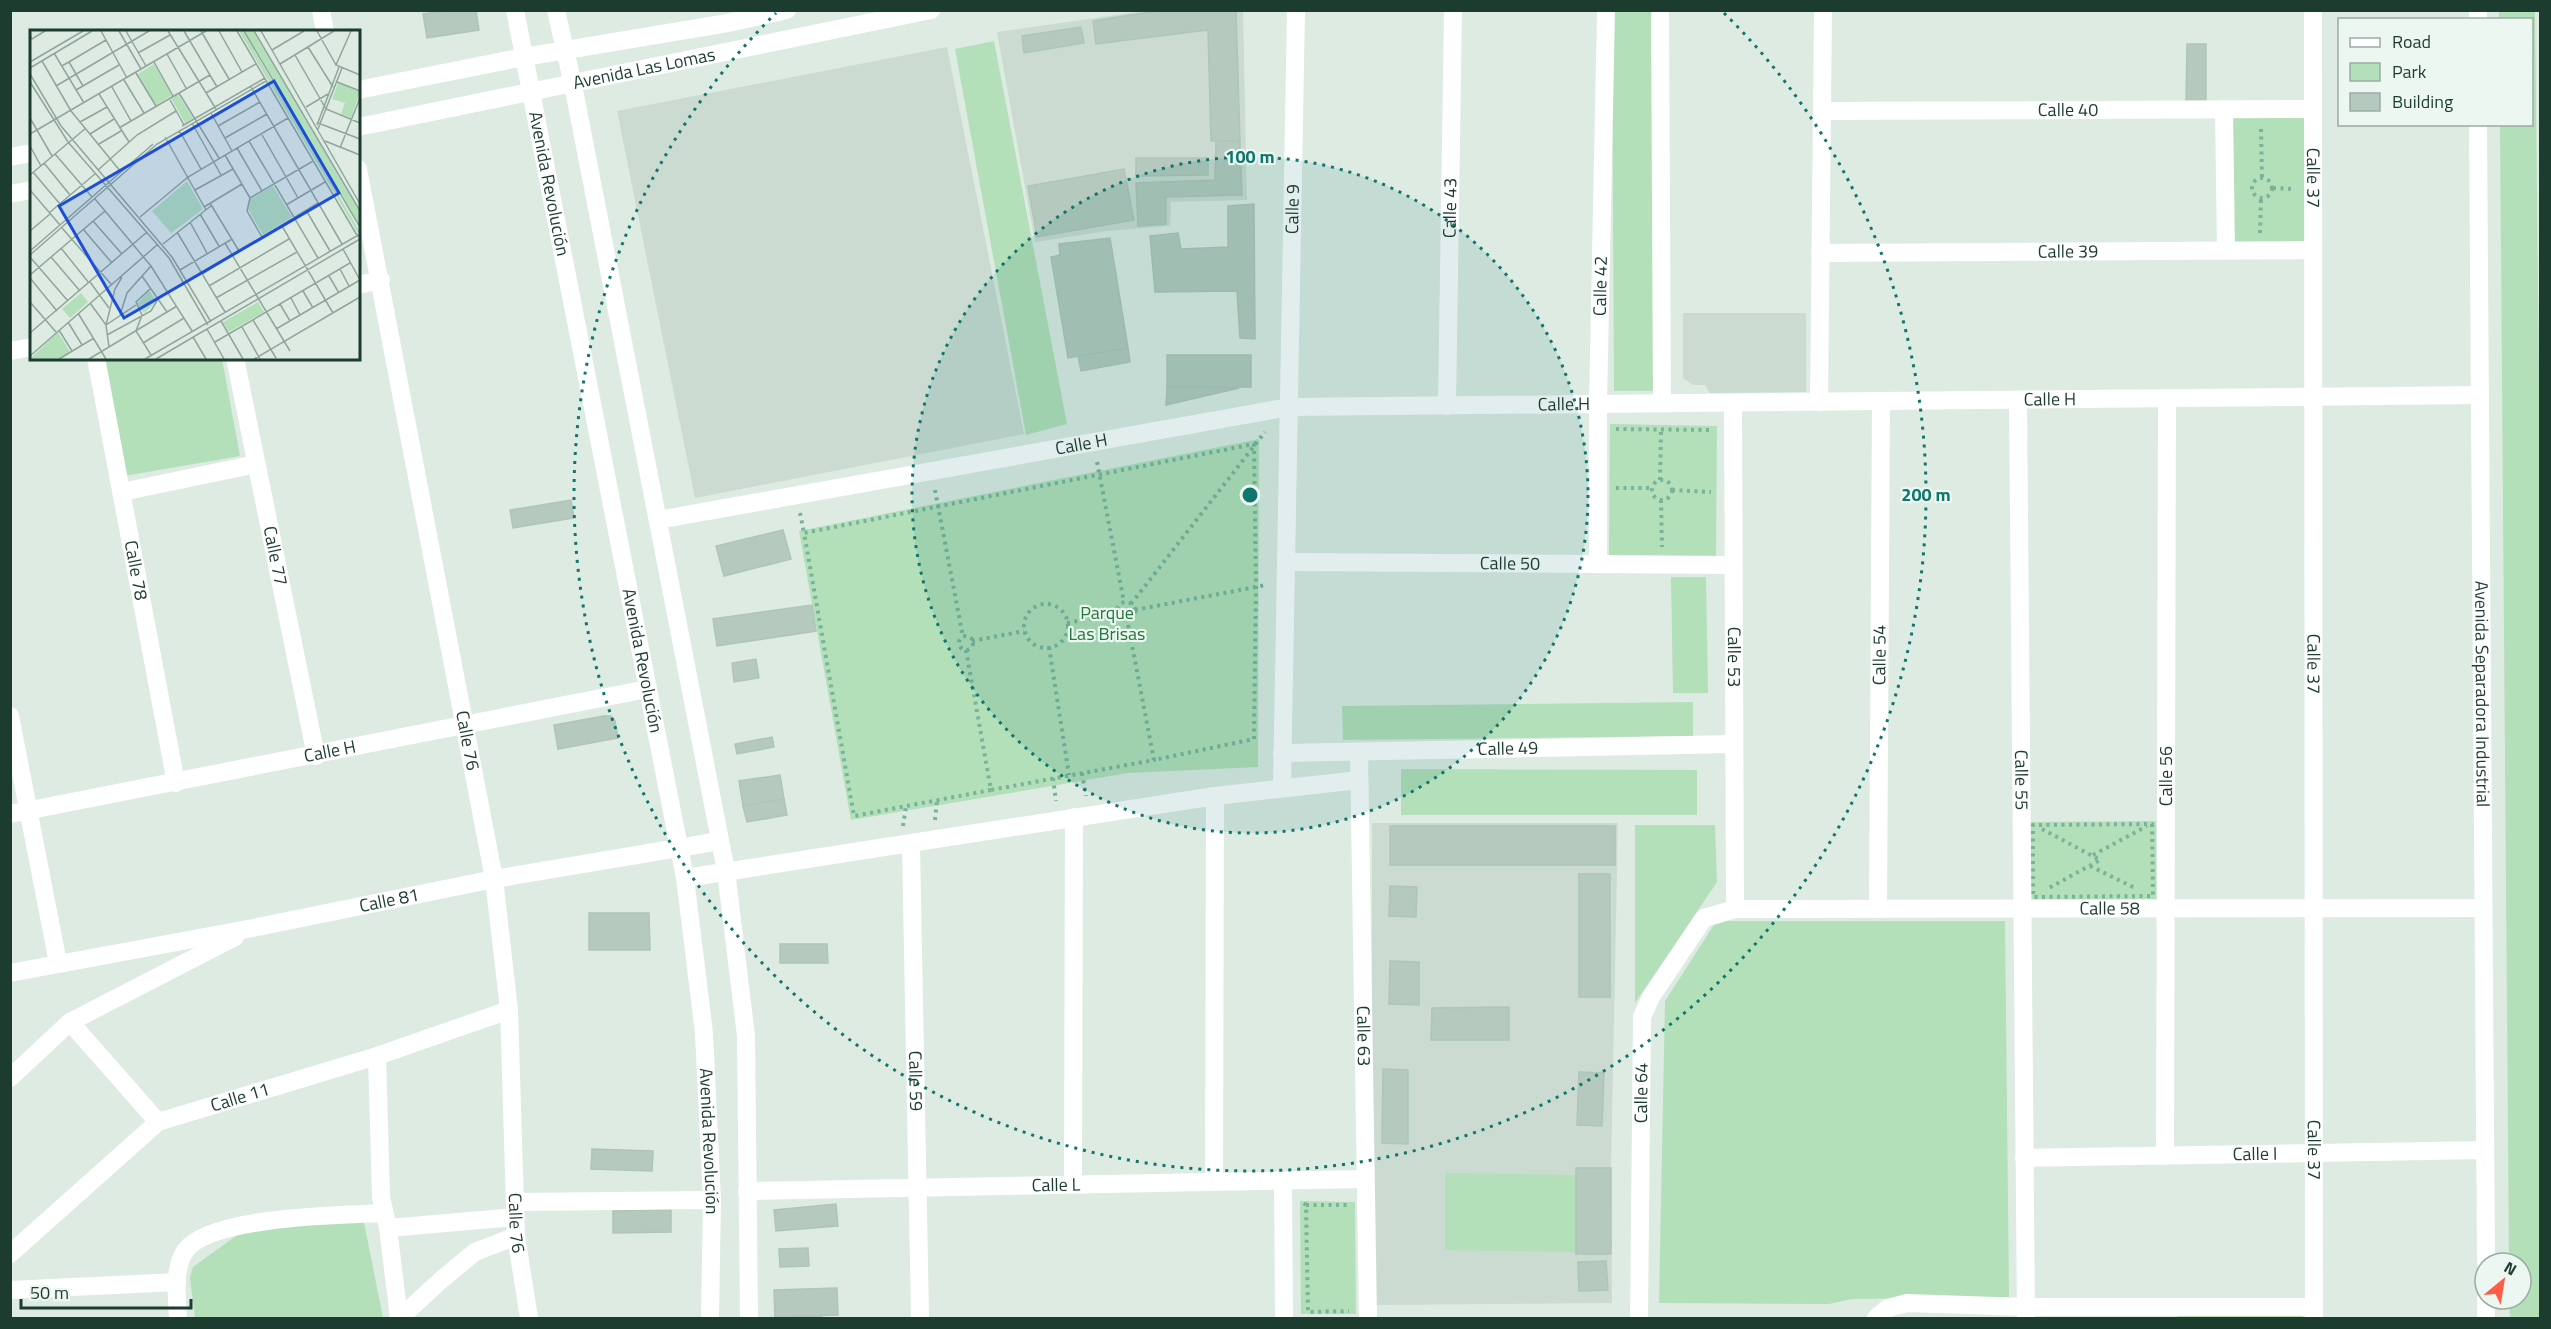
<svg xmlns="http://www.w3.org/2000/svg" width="2551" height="1329" font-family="'Titillium Web',sans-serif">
<rect width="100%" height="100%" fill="#ddebe3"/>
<g fill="#cbdbd2">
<polygon points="1144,11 1243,11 1247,200 1171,202 1170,226 1107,231 1035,242 997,32"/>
<polygon points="947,47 1024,434 695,498 617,111"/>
<polygon points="1683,313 1806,313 1806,392 1710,393 1705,385 1693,385 1683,378"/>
<polygon points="1372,823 1618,823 1611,1168 1612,1303 1375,1305 1372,1125"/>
</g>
<g fill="#b3dfb9">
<polygon points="1612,11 1654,11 1656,391 1614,391"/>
<polygon points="2499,11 2535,11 2540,471 2540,1318 2510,1318 2509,1299 2521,1299 2521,1263 2509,1263 2500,125 2532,124 2532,20 2499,19"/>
<polygon points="994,41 1067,424 1026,435 955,49"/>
<polygon points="2233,118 2305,118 2305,245 2233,244"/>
<polygon points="102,359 222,359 240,456 124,476"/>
<polygon points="1610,424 1717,426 1716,557 1609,556"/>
<polygon points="1259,439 1258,767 1128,773 851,820 799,531"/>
<polygon points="1671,577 1706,577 1708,693 1673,693"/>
<polygon points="1693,702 1693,736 1343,740 1342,706"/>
<polygon points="1401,769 1697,770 1697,815 1401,815"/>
<polygon points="2156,821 2157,900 2030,900 2029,822"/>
<polygon points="1635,825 1715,825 1717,882 1635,1003"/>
<polygon points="1726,921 2005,921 2009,1297 1852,1299 1829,1304 1659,1303 1665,1001 1714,925"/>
<polygon points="1445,1173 1576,1175 1575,1252 1445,1250"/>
<polygon points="1300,1201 1355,1202 1356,1314 1301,1314"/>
<polygon points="362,1212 383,1318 195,1318 190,1278 193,1267 240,1233"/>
<polygon points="2303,1315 2303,1318 2177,1318 2177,1316"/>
</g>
<g fill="#b5c9be" stroke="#afc5b9" stroke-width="1.5">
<polygon points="450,10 476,10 479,30 427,38 423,14"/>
<polygon points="1163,10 1236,10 1240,141 1211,141 1208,30 1096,44 1093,21"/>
<polygon points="1081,27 1084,43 1024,53 1022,36"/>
<polygon points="2187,44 2206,44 2206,105 2186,105"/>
<polygon points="1216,141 1240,141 1242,195 1166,197 1166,224 1138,226 1136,183 1215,180"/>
<polygon points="1136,158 1208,158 1208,175 1136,176"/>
<polygon points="1124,169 1134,220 1037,237 1028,186"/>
<polygon points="1254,204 1255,339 1240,338 1237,291 1155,292 1150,236 1178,233 1181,249 1228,247 1228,206"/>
<polygon points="1110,238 1128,348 1068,358 1051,257 1060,255 1059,244"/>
<polygon points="1128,348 1130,362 1081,371 1078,356"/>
<rect x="1167" y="355" width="84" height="32"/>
<polygon points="1167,387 1239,388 1166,405"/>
<polygon points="571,500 574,518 513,528 510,510"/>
<polygon points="783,530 791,559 724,576 716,546"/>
<polygon points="812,605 816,631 717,646 713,619"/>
<polygon points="756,659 759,678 734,682 732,663"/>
<polygon points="604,716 611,716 615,721 618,738 558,749 554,725"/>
<polygon points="772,737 774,747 737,754 735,744"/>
<polygon points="780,775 784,799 743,806 739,781"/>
<polygon points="784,799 787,815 747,822 743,806"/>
<rect x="1390" y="826" width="225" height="39"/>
<rect x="1579" y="874" width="31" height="123"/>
<polygon points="1390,886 1417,887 1416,917 1389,916"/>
<polygon points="589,913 649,913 650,950 589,950"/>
<polygon points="780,944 827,944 828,963 780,963"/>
<polygon points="1390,961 1419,962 1419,1005 1389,1004"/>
<polygon points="1509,1007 1509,1040 1431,1040 1432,1008"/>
<polygon points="1383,1069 1408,1070 1408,1144 1382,1143"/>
<polygon points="1579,1072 1604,1073 1602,1126 1577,1125"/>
<polygon points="592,1149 653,1151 652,1171 591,1169"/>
<rect x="1576" y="1168" width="35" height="86"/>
<polygon points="836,1204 838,1226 776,1231 774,1210"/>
<polygon points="671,1210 671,1232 613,1233 613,1211"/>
<polygon points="808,1248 809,1266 780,1267 779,1249"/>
<polygon points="1606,1261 1608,1290 1579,1291 1578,1262"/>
<polygon points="837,1288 838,1315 775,1317 774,1290"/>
<polygon points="822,1316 822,1318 775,1318 775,1317"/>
</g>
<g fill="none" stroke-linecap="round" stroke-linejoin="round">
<g stroke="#79b39a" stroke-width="4" stroke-dasharray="3 4.5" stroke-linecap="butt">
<polyline points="2261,129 2262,178"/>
<circle cx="2262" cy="188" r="10"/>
<polyline points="2273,188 2295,189"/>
<polyline points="2260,233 2261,198"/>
<polyline points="1616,429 1711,430 1711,432"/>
<polyline points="1097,462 1124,602"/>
<polyline points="1660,480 1661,430"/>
<circle cx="1662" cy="490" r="10"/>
<polyline points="1616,488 1652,488"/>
<polyline points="935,490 963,637"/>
<polyline points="1672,490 1711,492"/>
<polyline points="1661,500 1662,547"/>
<polyline points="800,513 804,533"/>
<circle cx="1126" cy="611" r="9"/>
<polyline points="1131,604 1265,432"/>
<circle cx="1046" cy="626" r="22"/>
<polyline points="1135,610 1266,585"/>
<polyline points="1067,623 1117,613"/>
<circle cx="966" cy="643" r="7"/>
<polyline points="972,641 1024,631"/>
<polyline points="1049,647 1069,775"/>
<polyline points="966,650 991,790 1154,760 1127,619"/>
<polyline points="1082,773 1086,796"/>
<polyline points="1053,778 1056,801"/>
<polyline points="991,790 854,816 804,533 1254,444 1256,587 1254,739 1154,760"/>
<polyline points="935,820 937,800"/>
<polygon points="2152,824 2153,896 2033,897 2033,825"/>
<polyline points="903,826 906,806"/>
<polyline points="2042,829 2100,860 2049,888"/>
<polyline points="2093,855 2147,826"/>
<polyline points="2090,866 2135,888"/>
<polyline points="1304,1203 1306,1205 1308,1312 1349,1311"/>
<polyline points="1306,1205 1348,1205"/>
</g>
<g stroke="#fff" stroke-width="18">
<polyline points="321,10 325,32"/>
<path id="s1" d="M515 10 685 878 704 1033 712 1200 710 1318"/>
<polyline points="556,10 573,85 726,871 746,1036 749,1318"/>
<polyline points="1660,10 1662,403"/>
<path id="s2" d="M2313 10 2314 1318"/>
<polyline points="2478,10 2478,20"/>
<polyline points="358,90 524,57 728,23 787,10"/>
<polyline points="2224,109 2226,250"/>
<path id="s3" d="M1822 111 2313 109"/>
<path id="s4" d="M2478 124 2486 1263"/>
<path id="s5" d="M358 127 931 10"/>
<polyline points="10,157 32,153"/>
<path id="s6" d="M358 169 494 879 509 1010 516 1236 529 1318"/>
<polyline points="10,194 32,190"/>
<path id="s7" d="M1820 253 2313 250"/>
<polyline points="358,285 381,280"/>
<polyline points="10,351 32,347"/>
<path id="s8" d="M96 358 176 783"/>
<path id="s9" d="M235 358 316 756"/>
<path id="s10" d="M2018 400 2026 1318"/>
<polyline points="1819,402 1823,10"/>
<path id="s11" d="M1733 403 1735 909"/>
<path id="s12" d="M1447 406 1453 10"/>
<polyline points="122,492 256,464"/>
<path id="s13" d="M658 520 1289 407 2480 395"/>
<path id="s14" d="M1286 562 1733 565"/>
<path id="s15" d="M1598 564V404L1606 10"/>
<polyline points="10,716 58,963"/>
<path id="s16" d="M1359 752 1368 1318"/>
<path id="s17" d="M1282 753 1734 744"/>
<path id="s18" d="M1282 787 1296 10"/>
<path id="s19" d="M10 814 647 689"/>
<path id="s20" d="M911 844 920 1318"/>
<polyline points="685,878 1215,796 1359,780"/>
<path id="s21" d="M1878 909 1881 401"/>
<path id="s22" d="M10 973 253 928 494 879 720 841"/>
<polyline points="70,1022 158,1122"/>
<polyline points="377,1056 381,1197 388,1228 399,1318"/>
<polyline points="10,1078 70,1022 235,937"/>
<path id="s23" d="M2165 1156 2167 398"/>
<path id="s24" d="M2024 1158 2485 1150"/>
<polyline points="1283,1181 1284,1318"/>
<polyline points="1214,1182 1215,796"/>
<polyline points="1073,1184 1074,817"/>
<path id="s25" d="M747 1191 1365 1179"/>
<polyline points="515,1202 712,1200"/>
<polyline points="388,1228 516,1217"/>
<path id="s26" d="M10 1254 158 1122 377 1056 509 1010"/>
<polyline points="10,1290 177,1282"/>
<polyline points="2486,1299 2486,1318"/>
<path d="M178 1318C177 1297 173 1270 185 1251 210 1216 342 1215 384 1213"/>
<polyline points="400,1318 441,1280 475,1252 516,1236"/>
<path id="s27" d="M1639 1318 1642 1017 1651 997 1704 918 1735 909 2483 908"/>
<polyline points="1876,1318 1888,1308 1907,1303 2026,1307 2314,1307"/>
</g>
</g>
<circle cx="1250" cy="495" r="338" fill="#0f766e" fill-opacity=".12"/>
<g fill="none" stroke="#0f766e" stroke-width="3" stroke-dasharray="3 6">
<circle cx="1250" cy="495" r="338"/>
<path d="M1724 13A676 676 0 1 1 776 13"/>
</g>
<g text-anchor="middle" stroke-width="4.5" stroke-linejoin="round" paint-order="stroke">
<g font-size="18" fill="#1d3c30" stroke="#edf7f1">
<text dy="6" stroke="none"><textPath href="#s5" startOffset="292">Avenida Las Lomas</textPath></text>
<text dy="6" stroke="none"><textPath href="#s3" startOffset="246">Calle 40</textPath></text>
<text dy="6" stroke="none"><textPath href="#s2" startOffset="168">Calle 37</textPath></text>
<text dy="6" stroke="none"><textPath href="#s1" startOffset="177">Avenida Revolución</textPath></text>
<text dy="6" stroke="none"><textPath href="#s12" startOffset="198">Calle 43</textPath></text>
<text dy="6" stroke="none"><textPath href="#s18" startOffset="578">Calle 9</textPath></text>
<text dy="6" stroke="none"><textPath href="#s7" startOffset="248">Calle 39</textPath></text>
<text dy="6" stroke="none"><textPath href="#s15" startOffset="278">Calle 42</textPath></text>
<text dy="6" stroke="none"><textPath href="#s13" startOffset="1402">Calle H</textPath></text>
<text dy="6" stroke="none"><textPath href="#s13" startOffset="916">Calle H</textPath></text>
<text dy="6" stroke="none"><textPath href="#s13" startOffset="430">Calle H</textPath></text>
<text dy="6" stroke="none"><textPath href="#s9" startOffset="202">Calle 77</textPath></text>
<text dy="6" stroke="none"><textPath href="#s14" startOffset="224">Calle 50</textPath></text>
<text dy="6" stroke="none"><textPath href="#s8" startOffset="216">Calle 78</textPath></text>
<text dy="6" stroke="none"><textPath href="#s21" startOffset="254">Calle 54</textPath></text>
<text dy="6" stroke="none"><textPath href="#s11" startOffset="254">Calle 53</textPath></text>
<text dy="6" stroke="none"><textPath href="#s1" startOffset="663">Avenida Revolución</textPath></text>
<text dy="6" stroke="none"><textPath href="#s2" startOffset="654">Calle 37</textPath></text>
<text dy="6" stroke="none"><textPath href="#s4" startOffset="570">Avenida Separadora Industrial</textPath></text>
<text dy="6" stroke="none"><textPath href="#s6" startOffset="582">Calle 76</textPath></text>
<text dy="6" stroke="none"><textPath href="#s17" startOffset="226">Calle 49</textPath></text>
<text dy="6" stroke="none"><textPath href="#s19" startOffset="326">Calle H</textPath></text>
<text dy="6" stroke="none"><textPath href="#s23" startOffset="380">Calle 56</textPath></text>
<text dy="6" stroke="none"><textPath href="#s10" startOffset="380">Calle 55</textPath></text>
<text dy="6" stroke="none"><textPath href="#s22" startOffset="386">Calle 81</textPath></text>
<text dy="6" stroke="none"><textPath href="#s27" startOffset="825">Calle 58</textPath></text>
<text dy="6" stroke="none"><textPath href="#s16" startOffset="284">Calle 63</textPath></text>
<text dy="6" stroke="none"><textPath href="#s20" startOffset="237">Calle 59</textPath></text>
<text dy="6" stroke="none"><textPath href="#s27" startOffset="225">Calle 64</textPath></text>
<text dy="6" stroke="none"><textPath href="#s26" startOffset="284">Calle 11</textPath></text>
<text dy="6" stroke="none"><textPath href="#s1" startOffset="1149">Avenida Revolución</textPath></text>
<text dy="6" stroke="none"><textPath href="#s2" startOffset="1140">Calle 37</textPath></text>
<text dy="6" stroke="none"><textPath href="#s24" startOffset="231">Calle I</textPath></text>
<text dy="6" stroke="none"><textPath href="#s25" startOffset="309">Calle L</textPath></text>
<text dy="6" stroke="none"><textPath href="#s6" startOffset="1068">Calle 76</textPath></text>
</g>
<g font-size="18" fill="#237739" stroke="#edf7f1">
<text x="1107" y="619">Parque<tspan x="1107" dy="21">Las Brisas</tspan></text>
</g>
</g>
<g transform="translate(30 30)">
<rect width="330" height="330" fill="#ddebe3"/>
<path d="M209 1H213L330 202 328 203ZM215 1H223L330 183V195ZM124 34 142 65 126 75 108 44ZM308 53 330 62 321 88 311 84 315 73 302 69ZM148 64 163 88 155 93 141 68ZM157 151 173 179 141 203 122 181ZM243 156 262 187 233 205 218 179 219 170ZM119 260 126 272 114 283 107 274ZM51 263 58 272 40 288 32 279ZM228 272 234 282 199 302 193 292ZM28 302 40 322 27 329H0Z" fill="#b3dfb9"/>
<path fill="none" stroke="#90a59b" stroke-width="1.5" d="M71 1 97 48M89 1 111 39M96 1 116 36M138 1 186 79M154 1 187 57M171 1 199 49M189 1 212 42M207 1 328 207M214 1 330 197M224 1 330 181M231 1 330 174M287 1 306 35 330 45M0 6 2 9 15 1M278 17 303 57M242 20 274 1M24 23 54 73M108 23 140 5M137 24 156 58M265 25 296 79 330 93M12 31 41 81 91 142M0 32 53 1M39 32 53 56M124 32 143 66M250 34 304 1M306 35 321 1M32 36 76 10M0 38 62 1M106 43 126 76M0 44 31 96 142 227 181 292M94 50 114 83M0 52 38 112 139 228 178 295M307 52 330 61M26 56 119 1M82 57 101 91M221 57 312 214M46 60 89 35M149 63 189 128M176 63 226 34M69 64 99 112M139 68 154 95M276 77 298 64M181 83 202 121M0 88 22 126M50 92 77 77M162 93 191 145M288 93 330 109M287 95 309 37M152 96 235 48M188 96 230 72M89 98 180 45M288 99 312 38M149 100 171 139M231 103 268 168M0 104 176 1M60 104 84 89M135 107 176 180M195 108 237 84M219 111 288 228M295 111 330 125M69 114 91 101M0 116 11 136M207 118 232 161M310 118 330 68M25 124 62 167M195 125 220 168M14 133 40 165M68 140 107 105 146 81M3 142 30 174M0 145 56 98M0 160 30 195M165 160 203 139M220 168 283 131M220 168 217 181 232 207M65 169 121 236 162 301M180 173 209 221M256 175 295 152M174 177 212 154M276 180 300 221M19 183 66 143M170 184 189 216M110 187 158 147 258 88M63 191 92 224M160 192 177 223M252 196 303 283M32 198 81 254M53 199 82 233M0 201 20 184M147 202 195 282M195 213 260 321M133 214 182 175M31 218 59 253M313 219 330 250M0 221 123 114M0 225 127 114 236 51M0 227 38 271M21 227 50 261M310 239 319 256M150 240 202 209M172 244 288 173M0 245 75 181M112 246 137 282M299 246 309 263M0 248 27 281M60 252 79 278M179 256 259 209M120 259 106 272 112 285 106 301 121 325M273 261 283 278M186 268 267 222M261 268 270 285M0 272 26 302M60 273 76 295 106 275M250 274 260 291M48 283 76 329M90 285 97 263 121 236M223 290 246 328M191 291 213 329M38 292 52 315M212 297 230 329M177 299 194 329M246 299 330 250M29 300 42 321M0 303 117 202M77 305 121 281 128 269M163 307 176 329M185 312 320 233M113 313 154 288M79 317 76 295 85 259 92 247M0 326 128 214M29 329 64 308M59 329 147 276M115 329 330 204M126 329 330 209M224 329 330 267"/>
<path fill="#1d4ed8" fill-opacity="0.15" stroke="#1d4ed8" stroke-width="3" d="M244 51 309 163 94 288 29 176Z"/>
<rect width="330" height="330" fill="none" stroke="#1d3c30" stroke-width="3"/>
</g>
<circle cx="1250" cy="495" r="9" fill="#0f766e" stroke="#edf7f1" stroke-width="3"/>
<g font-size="18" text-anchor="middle" font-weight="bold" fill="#0f766e" stroke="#edf7f1" stroke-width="4.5" stroke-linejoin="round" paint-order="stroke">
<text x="1250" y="163">100 m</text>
<text x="1926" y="501">200 m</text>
</g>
<rect width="2551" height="1329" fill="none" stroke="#1d3c30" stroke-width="24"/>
<rect x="2338" y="18" width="195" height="108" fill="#edf7f1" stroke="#9aaca4" stroke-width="1.5"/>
<rect x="2350" y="38" width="30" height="9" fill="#ffffff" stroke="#9aaca4" stroke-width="1.5"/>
<text x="2392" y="48" font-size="18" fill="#1d3c30">Road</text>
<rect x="2350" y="63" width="30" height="18" fill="#b3dfb9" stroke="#9aaca4" stroke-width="1.5"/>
<text x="2392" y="78" font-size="18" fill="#1d3c30">Park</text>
<rect x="2350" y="93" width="30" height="18" fill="#b5c9be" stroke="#9aaca4" stroke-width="1.5"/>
<text x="2392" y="108" font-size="18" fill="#1d3c30">Building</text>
<g transform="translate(2503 1281) rotate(30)"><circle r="28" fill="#edf7f1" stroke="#9aaca4" stroke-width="1.5"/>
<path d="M0-4.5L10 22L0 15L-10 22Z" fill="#ff5d47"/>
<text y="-9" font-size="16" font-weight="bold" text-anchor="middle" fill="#1d3c30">N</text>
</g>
<path d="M21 1299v9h170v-9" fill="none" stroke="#1d3c30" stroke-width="3"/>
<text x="30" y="1299" font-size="18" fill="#1d3c30" stroke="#edf7f1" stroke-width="4.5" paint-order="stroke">50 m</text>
</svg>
